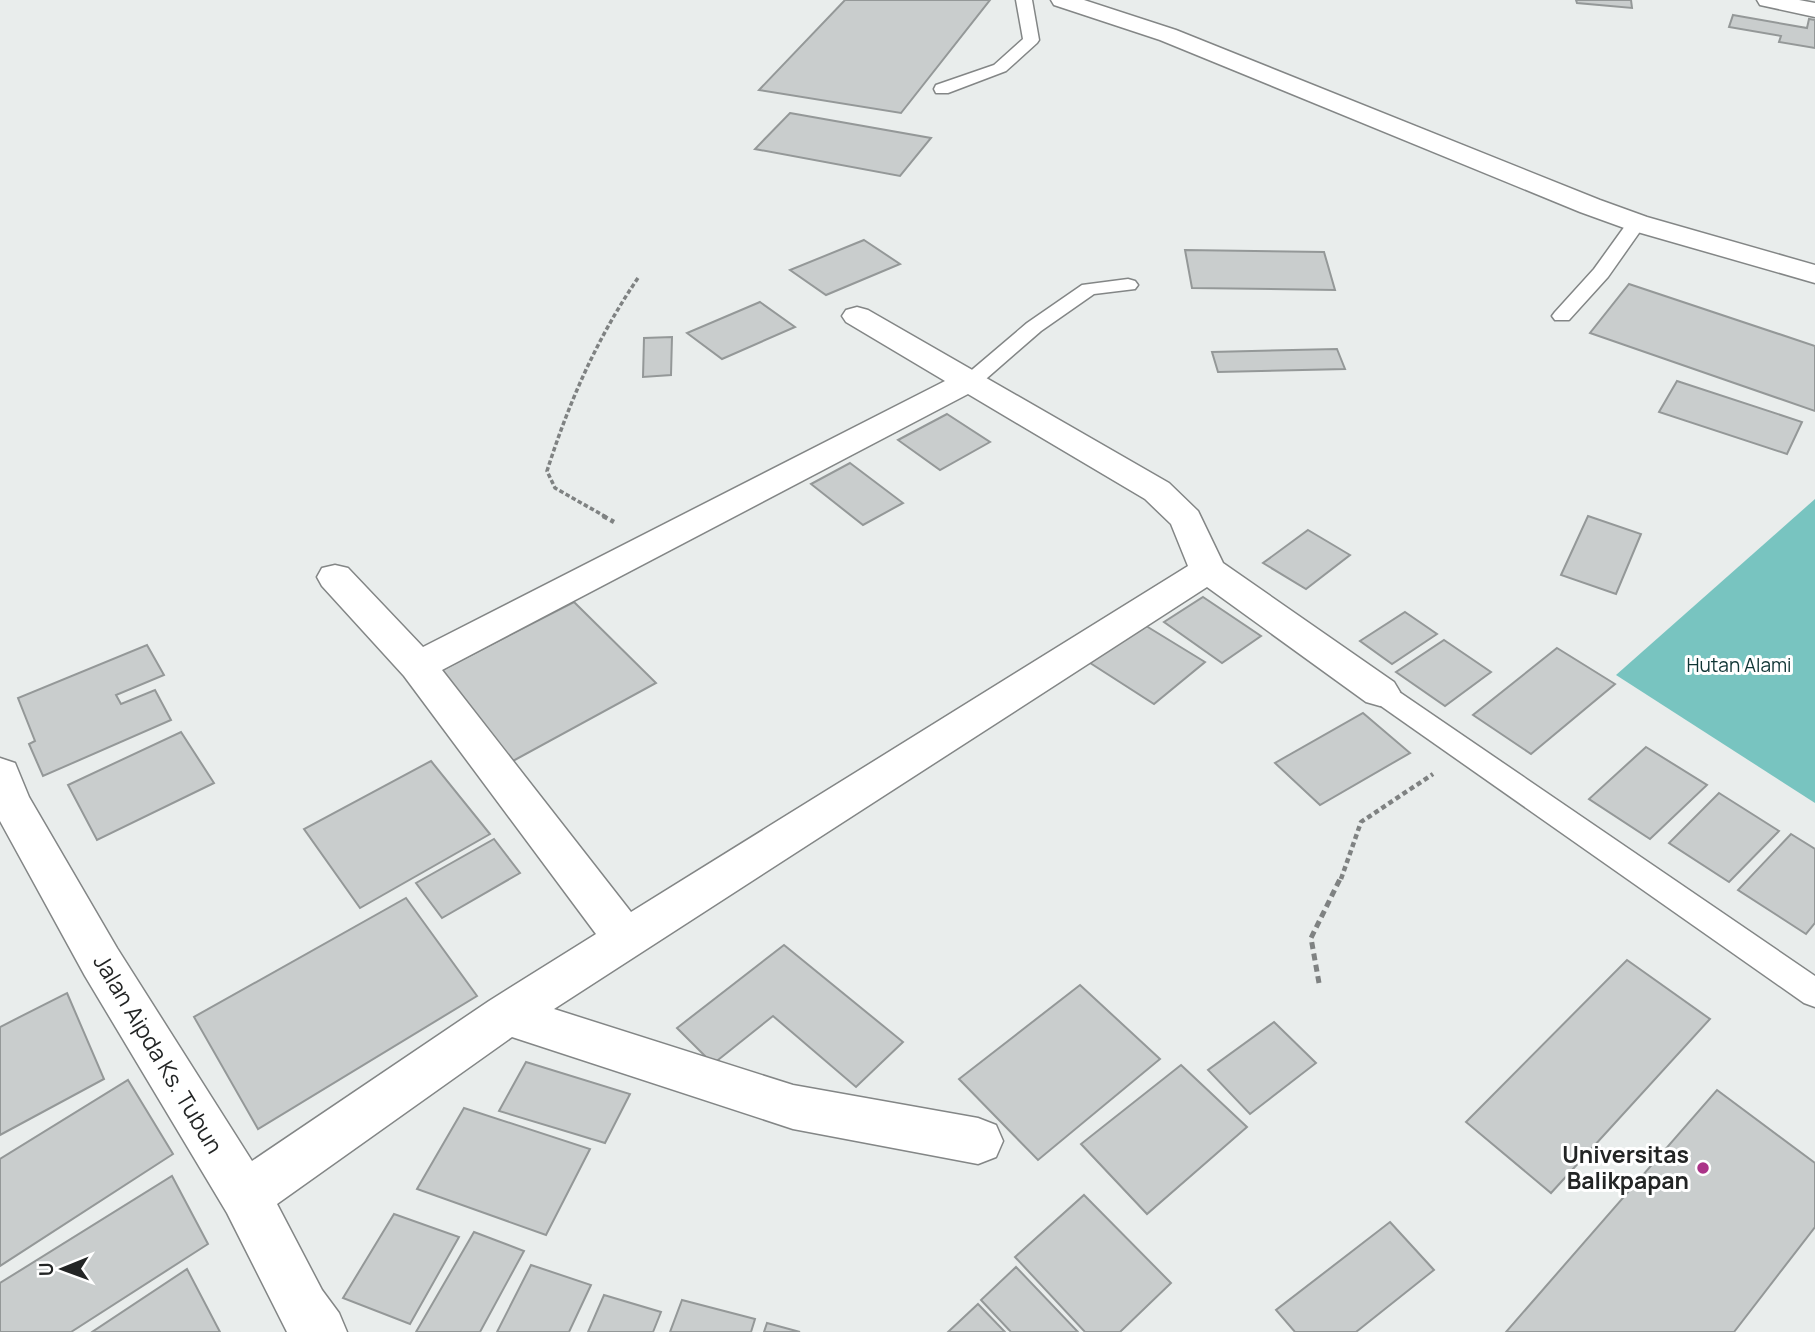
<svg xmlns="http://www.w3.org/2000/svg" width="1815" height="1332" font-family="Manrope,sans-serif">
<rect width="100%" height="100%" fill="#e9edec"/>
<polygon fill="#78c4c0" points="1815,499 1815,803 1616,675"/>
<g fill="#c9cdcd" stroke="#949898" stroke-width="2">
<polygon points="845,0 990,0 901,113 759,90"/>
<polygon points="1576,0 1631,0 1632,8 1577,3"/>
<polygon points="1733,15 1807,28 1809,19 1815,20 1815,48 1779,42 1781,36 1729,27"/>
<polygon points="790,113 931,138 900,176 755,149"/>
<polygon points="864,240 900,264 826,295 790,270"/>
<polygon points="1185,250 1324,252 1335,290 1192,288"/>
<polygon points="1629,284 1815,346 1815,411 1590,333"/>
<polygon points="760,302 795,327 722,359 687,333"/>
<polygon points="672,337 671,375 643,377 644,338"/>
<polygon points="1337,349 1345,369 1218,372 1212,352"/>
<polygon points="1677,381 1802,422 1787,454 1659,412"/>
<polygon points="947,414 990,442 940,470 898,440"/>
<polygon points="850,463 903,503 863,525 811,484"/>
<polygon points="1588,516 1641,534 1616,594 1561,575"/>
<polygon points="1308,530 1350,555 1306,589 1263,563"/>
<polygon points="1203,597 1261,636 1222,663 1164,622"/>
<polygon points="574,602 656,683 513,761 436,673"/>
<polygon points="1405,612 1437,634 1392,664 1360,641"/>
<polygon points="1138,621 1205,662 1154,704 1087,661"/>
<polygon points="1444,640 1491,672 1445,706 1396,672"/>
<polygon points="147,645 164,675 116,695 121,704 155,690 171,720 43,776 29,744 35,741 18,698"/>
<polygon points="1557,648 1615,684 1531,754 1473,715"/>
<polygon points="1363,713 1410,753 1320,805 1275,763"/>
<polygon points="181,732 214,783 97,840 68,785"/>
<polygon points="1646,747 1707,785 1650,839 1589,799"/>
<polygon points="431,761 490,834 360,908 304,829"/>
<polygon points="1719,793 1779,831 1729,882 1669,843"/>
<polygon points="1791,834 1815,849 1815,923 1806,934 1738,890"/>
<polygon points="494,839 520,873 442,918 416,883"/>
<polygon points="406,898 477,996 258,1129 194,1017"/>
<polygon points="784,945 903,1042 856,1087 773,1016 713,1064 677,1028"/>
<polygon points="1627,960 1710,1019 1551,1193 1466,1122"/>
<polygon points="1080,985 1160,1059 1038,1160 959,1079"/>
<polygon points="67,993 104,1079 0,1135 0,1027"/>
<polygon points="1274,1022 1316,1063 1250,1114 1208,1070"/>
<polygon points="526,1062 630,1094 605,1143 499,1111"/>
<polygon points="1181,1065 1247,1127 1147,1214 1081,1144"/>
<polygon points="128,1080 173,1154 0,1266 0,1159"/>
<polygon points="1717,1090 1815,1163 1815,1227 1734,1332 1506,1332"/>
<polygon points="464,1108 590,1149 546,1235 417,1189"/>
<polygon points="172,1176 208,1244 71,1332 0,1332 0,1283"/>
<polygon points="1084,1195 1171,1283 1120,1332 1085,1332 1015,1257"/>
<polygon points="394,1214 459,1237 410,1324 343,1298"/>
<polygon points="1390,1222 1434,1270 1356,1332 1295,1332 1276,1310"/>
<polygon points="474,1232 524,1251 480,1332 416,1332"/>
<polygon points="531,1265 591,1285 569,1332 497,1332"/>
<polygon points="1016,1267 1078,1332 1011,1332 981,1300"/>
<polygon points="187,1269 220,1332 92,1332"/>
<polygon points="604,1295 661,1312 653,1332 588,1332"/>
<polygon points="682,1300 755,1319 751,1332 670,1332"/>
<polygon points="978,1304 1005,1332 948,1332"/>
<polygon points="767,1323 800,1332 764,1332"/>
</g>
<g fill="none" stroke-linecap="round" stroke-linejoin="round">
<defs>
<g id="lane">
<polygon points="1016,0 1032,0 1039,40 1037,43 1006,71 948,93 936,93 934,89 936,85 994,65 1023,39"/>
<polygon points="1637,217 1646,223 1608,277 1569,320 1555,320 1552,316 1555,312 1594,269 1630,219"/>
<polygon points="1128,279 1135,281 1138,285 1135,289 1094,294 1041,331 979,385 963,385 960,380 1027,323 1082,285"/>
<polygon points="1380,682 1389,685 1815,976 1815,1007 1804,1003 1371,699 1367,692 1371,685"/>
</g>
<g id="street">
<polygon points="1051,0 1084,0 1176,30 1600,200 1647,217 1815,265 1815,283 1627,229 1580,212 1160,40 1054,5"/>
<polygon points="1757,0 1799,0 1815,3 1815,17 1760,5"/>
<path d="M857 307 868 310 1169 483 1198 511 1223 563 1394 682 1400 692 1394 702 1380 706 1366 702 1207 587 554 1009 793 1085 978 1118 996 1125 1003 1141 996 1157 978 1164 793 1129 512 1037 277 1204 322 1290 339 1313 347 1332H287L227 1213 85 976 0 821V758L15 763 29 797 117 948 252 1161 489 1001 596 934 404 676 322 586 317 577 322 568 335 565 348 568 423 647 945 381 846 322 842 316 846 310ZM968 394 1145 499 1171 524 1188 566 631 912 442 670Z"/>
</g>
</defs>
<use href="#lane" stroke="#838686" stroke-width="3"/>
<use href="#street" stroke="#838686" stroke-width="3"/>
<path stroke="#7f8282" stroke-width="3.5" stroke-dasharray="4.5 2.5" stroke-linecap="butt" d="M606 517 555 488 547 471C569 402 597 338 638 278"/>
<g stroke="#7f8282" stroke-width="4.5" stroke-dasharray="5 3.5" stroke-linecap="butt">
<polyline points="603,516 614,522"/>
<polyline points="1341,879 1361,822 1433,774"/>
</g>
<polyline stroke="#7f8282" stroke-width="5" stroke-dasharray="7 4.5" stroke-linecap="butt" points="1319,983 1311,938 1341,877"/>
<use href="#lane" fill="#fff" fill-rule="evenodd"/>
<use href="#street" fill="#fff" fill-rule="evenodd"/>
</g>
<circle fill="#ab3388" stroke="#fff" stroke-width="2.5" cx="1703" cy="1168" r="7"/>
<g text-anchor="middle" stroke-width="6" stroke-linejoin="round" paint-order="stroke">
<g font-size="19" fill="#0f3534" stroke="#fff">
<text x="1739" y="672">Hutan Alami</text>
</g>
<g font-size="23" fill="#232525" stroke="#fff">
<text transform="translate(158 1054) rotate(59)" y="8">Jalan Aipda Ks. Tubun</text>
</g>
<g font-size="23" font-weight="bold" fill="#232525" stroke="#fff" text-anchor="end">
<text x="1689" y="1163">Universitas<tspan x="1689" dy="26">Balikpapan</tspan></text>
</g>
</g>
<g transform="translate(63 1269) rotate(269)" stroke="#ffffff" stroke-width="5" paint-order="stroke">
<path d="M0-5L12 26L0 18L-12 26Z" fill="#232525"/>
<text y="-10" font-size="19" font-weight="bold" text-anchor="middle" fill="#232525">U</text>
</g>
</svg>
